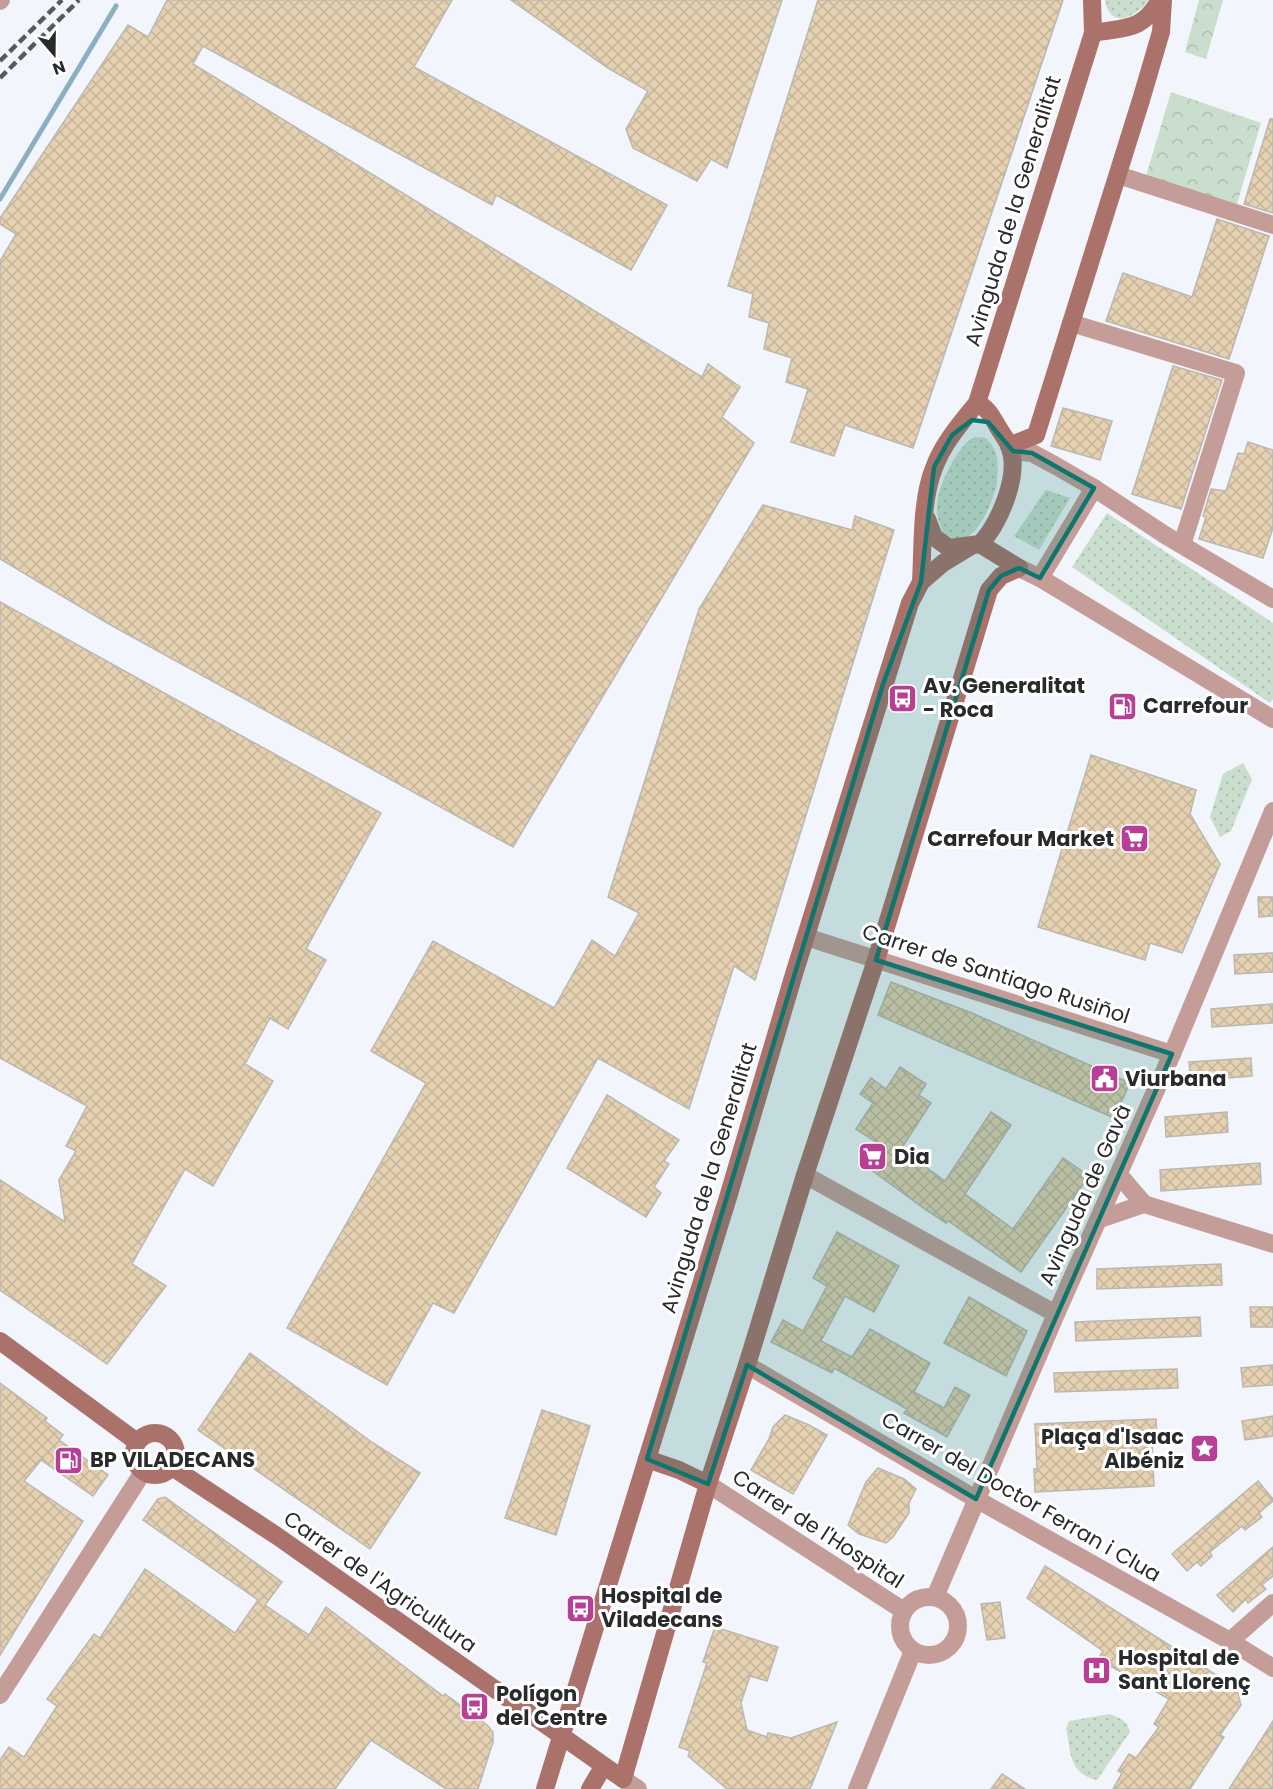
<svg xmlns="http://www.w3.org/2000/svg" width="1273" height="1789" font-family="Poppins,sans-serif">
<defs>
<pattern id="grass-dots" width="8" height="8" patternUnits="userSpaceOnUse" patternTransform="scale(1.5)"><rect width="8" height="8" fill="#c9decd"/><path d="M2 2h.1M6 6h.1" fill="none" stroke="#adbfb0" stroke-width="1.8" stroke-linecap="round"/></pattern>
<pattern id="park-crowns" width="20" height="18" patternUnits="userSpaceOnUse" patternTransform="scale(1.5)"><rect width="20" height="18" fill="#c9decd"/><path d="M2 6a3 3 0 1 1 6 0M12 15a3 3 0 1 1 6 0" fill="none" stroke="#adbfb0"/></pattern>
<pattern id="building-cross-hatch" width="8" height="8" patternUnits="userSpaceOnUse" patternTransform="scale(1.5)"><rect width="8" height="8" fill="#e5d1b1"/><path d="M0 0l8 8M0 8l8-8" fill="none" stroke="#c4b498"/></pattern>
</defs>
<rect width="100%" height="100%" fill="#f2f5fb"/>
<g fill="url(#grass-dots)">
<path d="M1105 0H1149C1136 17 1110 31 1105 0Z"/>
<path d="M975 437 986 438C991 444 996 449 997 458 998 467 998 479 996 487 992 503 976 544 955 539 951 538 946 535 943 532 940 525 937 517 937 509 936 490 957 444 975 437Z"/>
<polygon points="1046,490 1070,498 1039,550 1014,536"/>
<polygon points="1107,513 1273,623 1273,699 1270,703 1072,567"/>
<polygon points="1243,763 1252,779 1231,831 1220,837 1210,817 1223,774"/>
<path d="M1110 1714C1120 1718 1128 1721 1130 1732L1097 1780C1069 1774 1071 1752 1066 1728L1069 1721Z"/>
</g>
<g fill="url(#park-crowns)">
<polygon points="1199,0 1223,0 1206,59 1185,52"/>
<polygon points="1171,92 1261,123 1237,204 1146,176"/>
</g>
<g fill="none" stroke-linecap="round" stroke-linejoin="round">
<polyline stroke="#8cb0c2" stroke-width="5" points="0,199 116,6"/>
</g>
<g fill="url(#building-cross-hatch)" stroke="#bbb7b2" stroke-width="1.5">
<polygon points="167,0 452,0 414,67 667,205 631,270 496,195 492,205 203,46 193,64 702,377 708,364 740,387 722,417 754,443 513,847 109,624 0,559 0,261 16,234 0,224 0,218 128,25 148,37"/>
<polygon points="511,0 782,0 727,168 711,159 697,181 633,148 626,129 648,91 608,68"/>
<polygon points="818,0 1063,0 913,448 845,425 834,456 791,442 808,389 786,382 792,358 764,349 769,323 749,317 753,294 728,286"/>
<polygon points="1270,119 1273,119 1273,213 1244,204"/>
<polygon points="1217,219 1269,236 1229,359 1106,321 1123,273 1192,297"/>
<polygon points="1173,366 1222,380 1181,509 1132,494"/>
<polygon points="1063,408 1112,421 1100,460 1051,446"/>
<polygon points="1248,442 1273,450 1273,528 1263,558 1199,539 1206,517 1203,516 1211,489 1226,491 1238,453 1244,454"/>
<polygon points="763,505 852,530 855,516 894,530 755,980 734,966 689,1109 598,1058 454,1313 433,1303 387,1385 287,1328 426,1083 371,1051 433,941 554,1008 592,940 615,956 639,913 608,897 699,609"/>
<polygon points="0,602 381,813 306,949 326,960 288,1029 270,1018 245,1064 273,1081 213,1186 185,1169 132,1264 166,1286 107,1364 0,1290 0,1180 65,1222 59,1180 76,1151 66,1146 87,1106 0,1058"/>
<polygon points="1091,755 1196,790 1190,814 1220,864 1182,953 1150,943 1145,960 1038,927"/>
<polygon points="1258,897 1273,897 1273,916 1259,917"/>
<polygon points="1273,953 1273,972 1235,974 1234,955"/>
<polygon points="891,982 972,1013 1130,1083 1114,1118 878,1015"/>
<polygon points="1273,1004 1273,1023 1212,1027 1211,1009"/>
<polygon points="1251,1058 1252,1076 1191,1081 1189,1062"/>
<polygon points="900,1067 926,1084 919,1095 931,1103 901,1149 945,1181 991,1112 1011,1125 965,1194 1013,1229 1063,1158 1089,1176 1021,1272 948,1221 946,1223 926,1210 866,1166 882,1146 856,1129 873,1103 860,1094 871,1078 886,1089"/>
<polygon points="607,1095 679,1140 664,1161 669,1164 654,1187 661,1193 646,1217 567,1168"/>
<polygon points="1227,1112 1228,1132 1166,1137 1165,1117"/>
<polygon points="1260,1163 1261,1184 1161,1191 1160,1170"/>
<polygon points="837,1232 899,1266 874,1312 845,1296 821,1341 852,1357 870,1329 930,1363 914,1392 944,1408 955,1387 970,1395 947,1437 904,1413 907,1409 834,1368 832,1373 771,1342 783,1320 803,1331 827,1286 813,1278"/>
<polygon points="1221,1264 1222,1285 1097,1289 1097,1269"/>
<polygon points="969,1297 1027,1331 1006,1376 944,1343"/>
<polygon points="1250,1307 1273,1307 1273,1327 1251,1327"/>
<polygon points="1200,1317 1201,1336 1076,1341 1075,1322"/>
<polygon points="250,1353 373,1443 420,1473 370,1549 198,1430"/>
<polygon points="1273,1365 1273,1385 1243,1387 1241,1368"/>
<polygon points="1177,1369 1178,1388 1055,1392 1054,1373"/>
<polygon points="0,1383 47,1418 45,1421 63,1435 59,1440 108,1475 93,1496 41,1460 24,1481 83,1521 0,1655"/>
<polygon points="542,1410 590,1426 556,1535 505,1518"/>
<polygon points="785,1415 809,1425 827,1435 793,1494 751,1470 769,1439 773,1427"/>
<polygon points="1273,1416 1273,1436 1245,1440 1242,1421"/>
<polygon points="1156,1419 1157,1439 1152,1440 1154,1486 1035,1492 1034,1469 1037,1469 1035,1424"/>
<polygon points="878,1468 904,1479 916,1489 909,1503 909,1513 893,1537 886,1543 859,1534 848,1525 866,1482"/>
<polygon points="1258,1481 1273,1499 1273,1501 1259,1513 1262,1517 1245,1530 1242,1526 1210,1552 1212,1556 1201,1566 1197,1562 1187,1571 1172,1554"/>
<polygon points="165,1497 282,1582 265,1605 309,1635 326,1607 443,1696 445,1694 487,1725 493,1732 493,1742 478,1789 446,1789 371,1740 335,1789 0,1789 0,1760 9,1747 24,1757 57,1706 47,1699 94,1634 100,1638 145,1569 235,1633 258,1600 143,1520 158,1499"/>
<polygon points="1273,1547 1273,1576 1262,1585 1266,1589 1248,1603 1246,1599 1233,1612 1217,1595"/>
<polygon points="1045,1566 1235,1687 1233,1690 1238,1693 1241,1705 1220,1735 1224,1737 1190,1789 1113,1789 1122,1773 1118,1771 1129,1754 1136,1758 1159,1727 1154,1724 1169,1699 1098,1659 1103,1651 1027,1598"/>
<polygon points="1000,1602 1005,1638 987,1640 981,1604"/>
<polygon points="715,1627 778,1647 767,1681 750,1676 741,1703 747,1730 767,1737 768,1733 791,1738 837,1722 810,1789 727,1789 688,1756 690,1751 679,1747 707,1663 703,1662"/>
<polygon points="1273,1721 1273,1789 1229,1789"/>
<polygon points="1002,1774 1025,1789 991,1789"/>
</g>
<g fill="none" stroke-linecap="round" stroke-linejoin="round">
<g stroke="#c59d98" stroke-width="18">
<polyline points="0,1 1,0"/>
<polyline points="1118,175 1273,225"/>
<polyline points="1071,323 1236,373 1182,545"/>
<polyline points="1011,451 1032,453 1058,467 1094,488 1165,535 1273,599"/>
<polyline points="1019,568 1040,578 1273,719"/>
<polyline points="1040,578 1094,488"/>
<polyline points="806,937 1172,1054"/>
<polyline points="805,1175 1056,1314"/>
<polyline points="1119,1175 1144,1204 1273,1244"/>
<polyline points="1100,1219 1144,1204"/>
<polyline points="747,1365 976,1499 1230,1641 1273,1668"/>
<polyline points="708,1484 904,1611"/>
<circle cx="929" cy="1626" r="29"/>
<polyline points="935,1597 1056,1314 1172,1054 1273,811"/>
<polyline points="1230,1641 1273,1603"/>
<polyline points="0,1695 143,1472"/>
<polyline points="623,1779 638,1789"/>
<polyline points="857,1789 913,1651"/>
</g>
<g stroke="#ab726c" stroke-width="18">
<path d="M1093 33C1126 27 1141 32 1160 0"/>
<polyline points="1009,446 1036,435 1141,100 1161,32 1163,0"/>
<path d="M927 519 934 537 949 548 980 544C999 524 1020 476 1010 448 1008 441 1002 434 998 427 992 417 988 408 977 403"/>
<polyline points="980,544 1019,568"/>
<path d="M921 582C923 548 921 499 934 468 943 443 961 423 977 403L1093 33 1092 0"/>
<polyline points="0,1341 137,1442"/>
<circle cx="155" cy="1454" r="21"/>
<polyline points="647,1459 679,1470 708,1484"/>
<polyline points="172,1467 277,1536 623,1779 708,1484 747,1365 805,1175 876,960 989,590 1001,576 1019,568"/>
<polyline points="545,1789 729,1194 794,974 910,603 921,582 943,563 971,546"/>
<polyline points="590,1789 603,1767"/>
</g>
<g stroke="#57595c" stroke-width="4.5" stroke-dasharray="9 4.5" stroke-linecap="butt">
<polyline points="0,61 62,0"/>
<polyline points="0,78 79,0"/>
</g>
</g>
<path fill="#0f766e" fill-opacity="0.2" stroke="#0f766e" stroke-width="4.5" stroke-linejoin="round" d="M972 420 988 422 1013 451 1032 453 1094 488 1040 578 1019 568 1001 576 989 590 876 960 1172 1054 976 1499 747 1365 708 1484 647 1459 883 684 921 582 934 467 952 435Z"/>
<defs>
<symbol id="bus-square" viewBox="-11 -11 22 22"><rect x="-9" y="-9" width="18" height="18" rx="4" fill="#b74096" stroke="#fff"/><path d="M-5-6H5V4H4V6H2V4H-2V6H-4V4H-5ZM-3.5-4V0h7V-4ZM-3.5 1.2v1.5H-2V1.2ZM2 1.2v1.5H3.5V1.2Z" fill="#fff"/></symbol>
<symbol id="fuel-square" viewBox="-11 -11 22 22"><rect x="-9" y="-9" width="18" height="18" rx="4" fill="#b74096" stroke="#fff"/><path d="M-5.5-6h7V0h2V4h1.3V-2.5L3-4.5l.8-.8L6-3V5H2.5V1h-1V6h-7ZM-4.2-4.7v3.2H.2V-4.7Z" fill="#fff"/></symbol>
<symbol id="supermarket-square" viewBox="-11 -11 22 22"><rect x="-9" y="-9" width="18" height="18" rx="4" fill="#b74096" stroke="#fff"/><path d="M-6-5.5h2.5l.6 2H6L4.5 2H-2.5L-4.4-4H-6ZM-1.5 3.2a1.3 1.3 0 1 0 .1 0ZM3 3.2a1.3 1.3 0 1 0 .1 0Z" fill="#fff"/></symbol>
<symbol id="civic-square" viewBox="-11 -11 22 22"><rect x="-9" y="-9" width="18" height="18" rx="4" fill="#b74096" stroke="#fff"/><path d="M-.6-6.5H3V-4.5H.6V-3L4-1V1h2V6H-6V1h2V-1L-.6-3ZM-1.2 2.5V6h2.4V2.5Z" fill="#fff"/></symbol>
<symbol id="sight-square" viewBox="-11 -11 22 22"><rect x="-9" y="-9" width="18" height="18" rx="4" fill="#b74096" stroke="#fff"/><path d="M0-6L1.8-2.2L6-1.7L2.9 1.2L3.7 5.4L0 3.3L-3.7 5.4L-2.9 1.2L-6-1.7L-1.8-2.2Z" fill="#fff"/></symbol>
<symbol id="hospital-square" viewBox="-11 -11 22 22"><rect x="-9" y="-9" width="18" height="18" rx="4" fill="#b74096" stroke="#fff"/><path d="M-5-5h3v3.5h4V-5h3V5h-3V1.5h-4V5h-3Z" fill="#fff"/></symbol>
</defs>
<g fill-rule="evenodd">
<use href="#bus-square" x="886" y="682" width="33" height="33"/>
<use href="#fuel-square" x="1106" y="690" width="33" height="33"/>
<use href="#supermarket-square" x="1118" y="822" width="33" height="33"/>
<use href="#civic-square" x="1088" y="1062" width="33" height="33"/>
<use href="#supermarket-square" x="856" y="1140" width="33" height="33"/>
<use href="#sight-square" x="1188" y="1432" width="33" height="33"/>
<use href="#fuel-square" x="52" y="1444" width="33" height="33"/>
<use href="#bus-square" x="564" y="1592" width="33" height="33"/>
<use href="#hospital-square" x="1080" y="1654" width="33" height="33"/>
<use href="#bus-square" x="458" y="1690" width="33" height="33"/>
</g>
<g text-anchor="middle" stroke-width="6" stroke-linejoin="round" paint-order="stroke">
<g font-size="21" fill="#292a2c" stroke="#fff">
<text transform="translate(1013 211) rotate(-73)" y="7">Avinguda de la Generalitat</text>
<text transform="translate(996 974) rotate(18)" y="7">Carrer de Santiago Rusiñol</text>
<text transform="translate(709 1178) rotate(-73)" y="7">Avinguda de la Generalitat</text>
<text transform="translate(1085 1195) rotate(-66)" y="7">Avinguda de Gavà</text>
<text transform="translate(1021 1497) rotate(30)" y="7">Carrer del Doctor Ferran i Clua</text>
<text transform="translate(818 1529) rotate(33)" y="7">Carrer de l'Hospital</text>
<text transform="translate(380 1582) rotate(35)" y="7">Carrer de l'Agricultura</text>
</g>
<g font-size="21" font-weight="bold" fill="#292a2c" stroke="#fff" text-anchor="start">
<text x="923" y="693">Av. Generalitat<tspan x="923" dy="24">- Roca</tspan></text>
<text x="1143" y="713">Carrefour</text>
<text x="1114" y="846" text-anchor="end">Carrefour Market</text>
<text x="1125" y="1086">Viurbana</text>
<text x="894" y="1164">Dia</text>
<text x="1184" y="1444" text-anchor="end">Plaça d'Isaac<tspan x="1184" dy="24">Albéniz</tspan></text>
<text x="90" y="1467">BP VILADECANS</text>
<text x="601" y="1603">Hospital de<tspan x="601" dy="24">Viladecans</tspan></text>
<text x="1118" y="1665">Hospital de<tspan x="1118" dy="24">Sant Llorenç</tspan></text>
<text x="496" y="1701">Polígon<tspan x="496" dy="24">del Centre</tspan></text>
</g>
</g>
<g transform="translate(54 54) rotate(160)" stroke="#ffffff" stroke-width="4.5" paint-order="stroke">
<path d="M0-4.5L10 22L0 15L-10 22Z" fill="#292a2c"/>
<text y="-9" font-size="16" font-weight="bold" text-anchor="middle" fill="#292a2c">N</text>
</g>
</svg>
